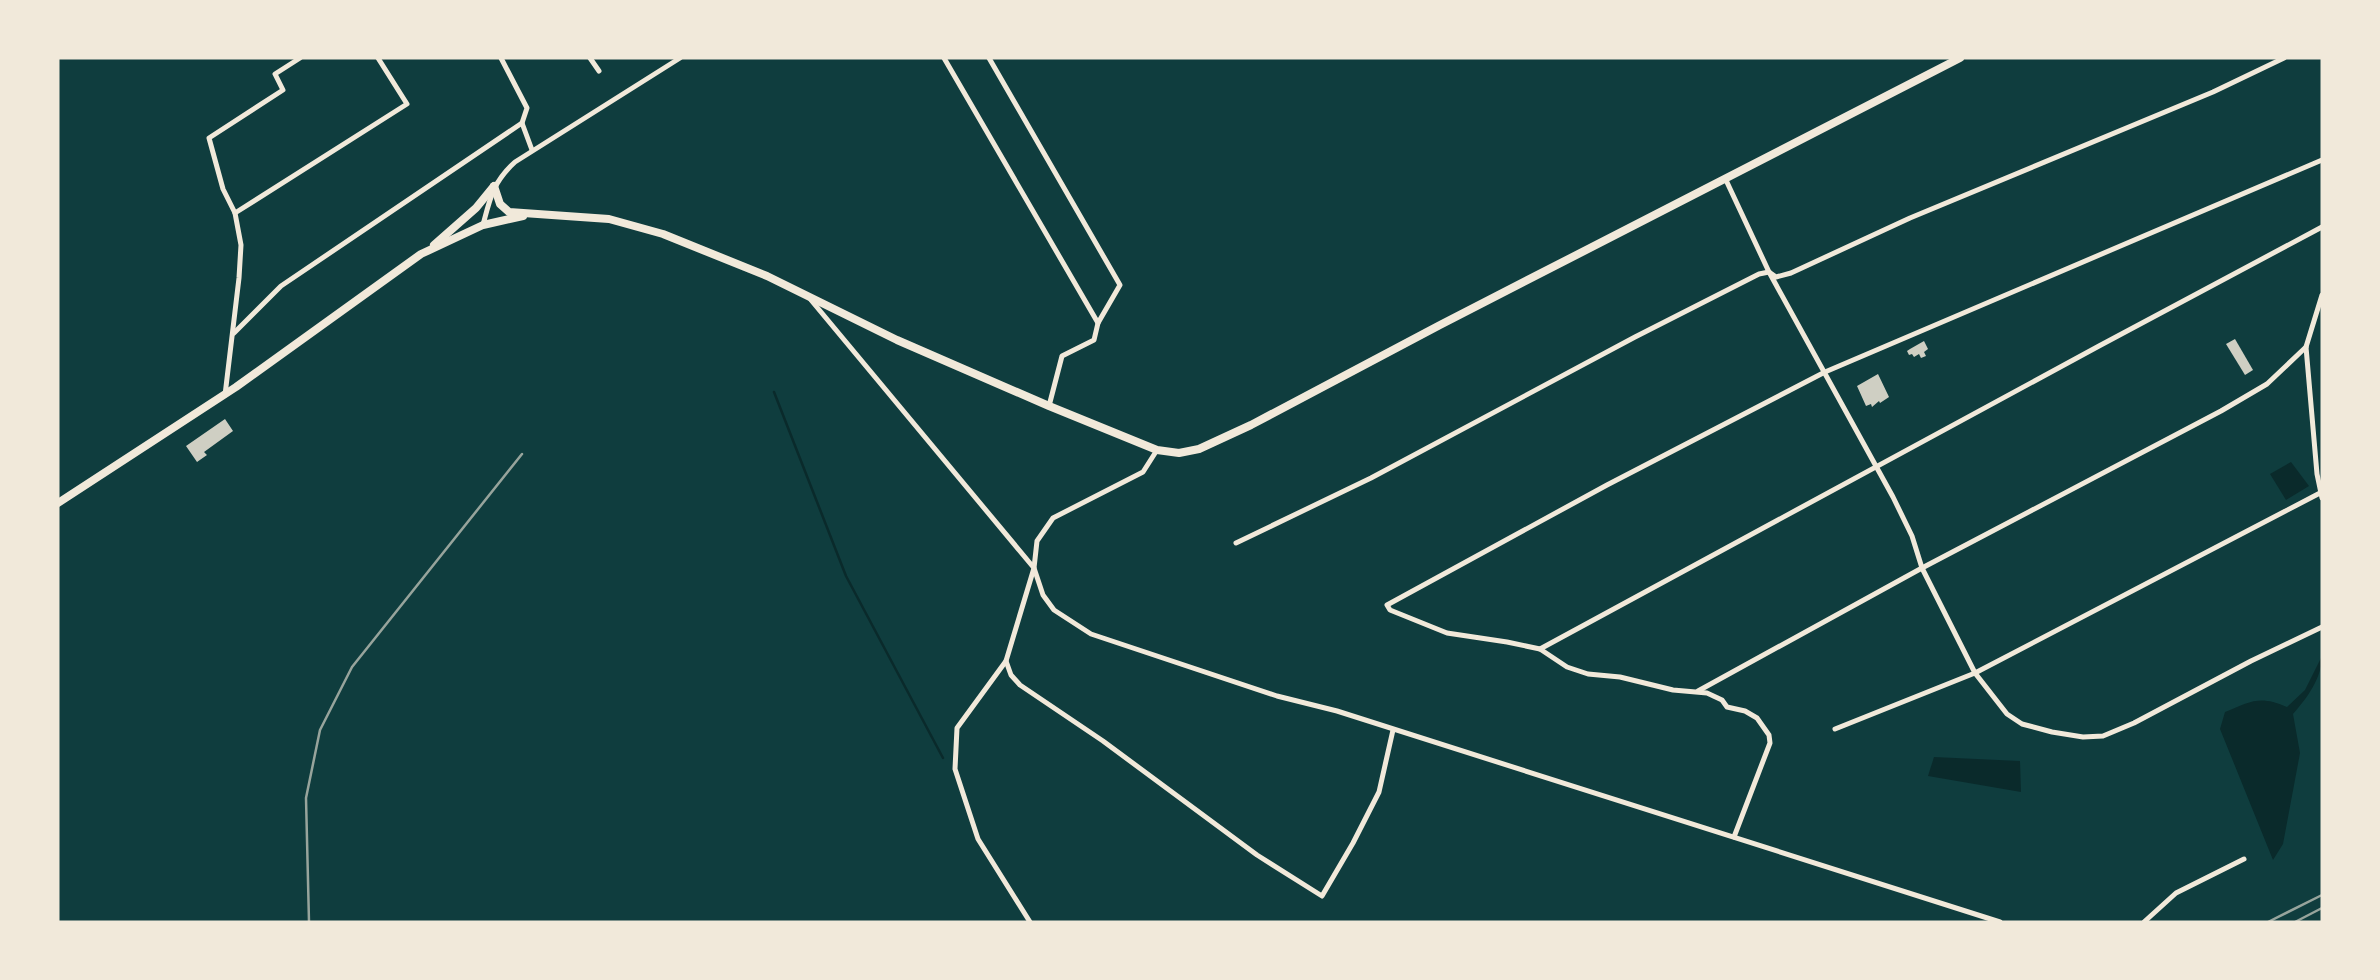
<svg xmlns="http://www.w3.org/2000/svg" width="2380" height="980" font-family="Literata,serif">
<rect width="100%" height="100%" fill="#0f3d3e"/>
<g fill="#0a2a2b">
<polygon points="2291,462 2309,486 2286,500 2270,474"/>
<path d="M2322 656C2322 678 2307 698 2293 714L2300 753 2283 844 2273 860 2220 729 2225 712C2251 701 2260 695 2287 707L2305 690Z"/>
<polygon points="1934,757 2020,761 2021,792 1928,776"/>
</g>
<g fill="none" stroke-linecap="round" stroke-linejoin="round">
<polyline stroke="#0a2a2b" stroke-width="2.5" points="774,392 846,576 943,758"/>
</g>
<g fill="#cfcfc3">
<polygon points="2235,339 2253,370 2245,375 2226,344"/>
<polygon points="1924,341 1928,349 1924,352 1926,356 1921,358 1919,354 1914,357 1912,354 1909,355 1907,351 1910,349"/>
<polygon points="1878,374 1889,397 1880,403 1879,401 1872,407 1871,404 1866,406 1857,386"/>
<polygon points="225,419 233,431 204,452 207,455 197,462 186,446"/>
</g>
<g fill="none" stroke-linecap="round" stroke-linejoin="round">
<g stroke="#f1e9da" stroke-width="5">
<polyline points="501,58 527,108 522,123 532,150"/>
<polyline points="590,58 599,71"/>
<polyline points="944,58 1098,323 1094,340 1062,356 1049,406"/>
<polyline points="989,58 1120,285 1098,323"/>
<polyline points="1725,178 1769,272 1893,497 1912,536 1922,568 1975,673 2007,714 2022,724 2052,732 2083,737 2103,736 2134,723 2251,661 2322,627"/>
<polyline points="235,213 407,104 378,58"/>
<path d="M483 225C490 198 493 182 515 162L680 58"/>
<polyline points="2322,295 2306,347 2317,474 2322,498"/>
<polyline points="811,300 1034,568 1043,595 1054,610 1091,634 1277,696 1337,711 2000,922"/>
<polyline points="234,333 281,286 522,123"/>
<polyline points="225,395 239,278 241,245 235,213 223,189 209,138 283,90 275,74 300,58"/>
<polyline points="1157,450 1143,472 1053,518 1037,541 1034,568 1006,661 1011,675 1020,685 1103,741 1257,855 1322,896 1353,843 1379,792 1393,730"/>
<polyline points="1236,543 1371,478 1635,337 1759,274 1769,272 1776,277 1791,273 1910,218 2213,92 2284,58"/>
<polyline points="1540,649 2099,346 2322,227"/>
<polyline points="1006,661 957,728 955,769 978,839 1030,922"/>
<polyline points="1698,691 1922,568 2221,411 2267,384 2306,347"/>
<polyline points="1835,729 1975,673 2320,493"/>
<polyline points="1734,837 1770,743 1769,735 1757,718 1745,711 1727,707 1722,700 1707,693 1673,690 1620,677 1588,674 1567,667 1540,649 1507,642 1447,633 1390,610 1387,605 1607,485 1825,372 2322,160"/>
<polyline points="2144,922 2176,893 2244,859"/>
</g>
<g stroke="#f1e9da" stroke-width="8">
<polyline points="494,186 500,204 509,212 609,219 663,234 767,276 897,340 1049,406 1157,450 1179,453 1199,449 1251,425 1440,325 1960,58"/>
<polyline points="434,245 476,208 494,186"/>
<polyline points="58,503 236,387 421,254 483,225 523,216"/>
</g>
<g stroke="#97a49c" stroke-width="2.5">
<polyline points="309,922 306,798 320,730 352,667 522,454"/>
<polyline points="2268,922 2322,895"/>
<polyline points="2295,922 2322,908"/>
</g>
</g>
<rect width="2380" height="980" fill="none" stroke="#f1e9da" stroke-width="119"/>
</svg>
